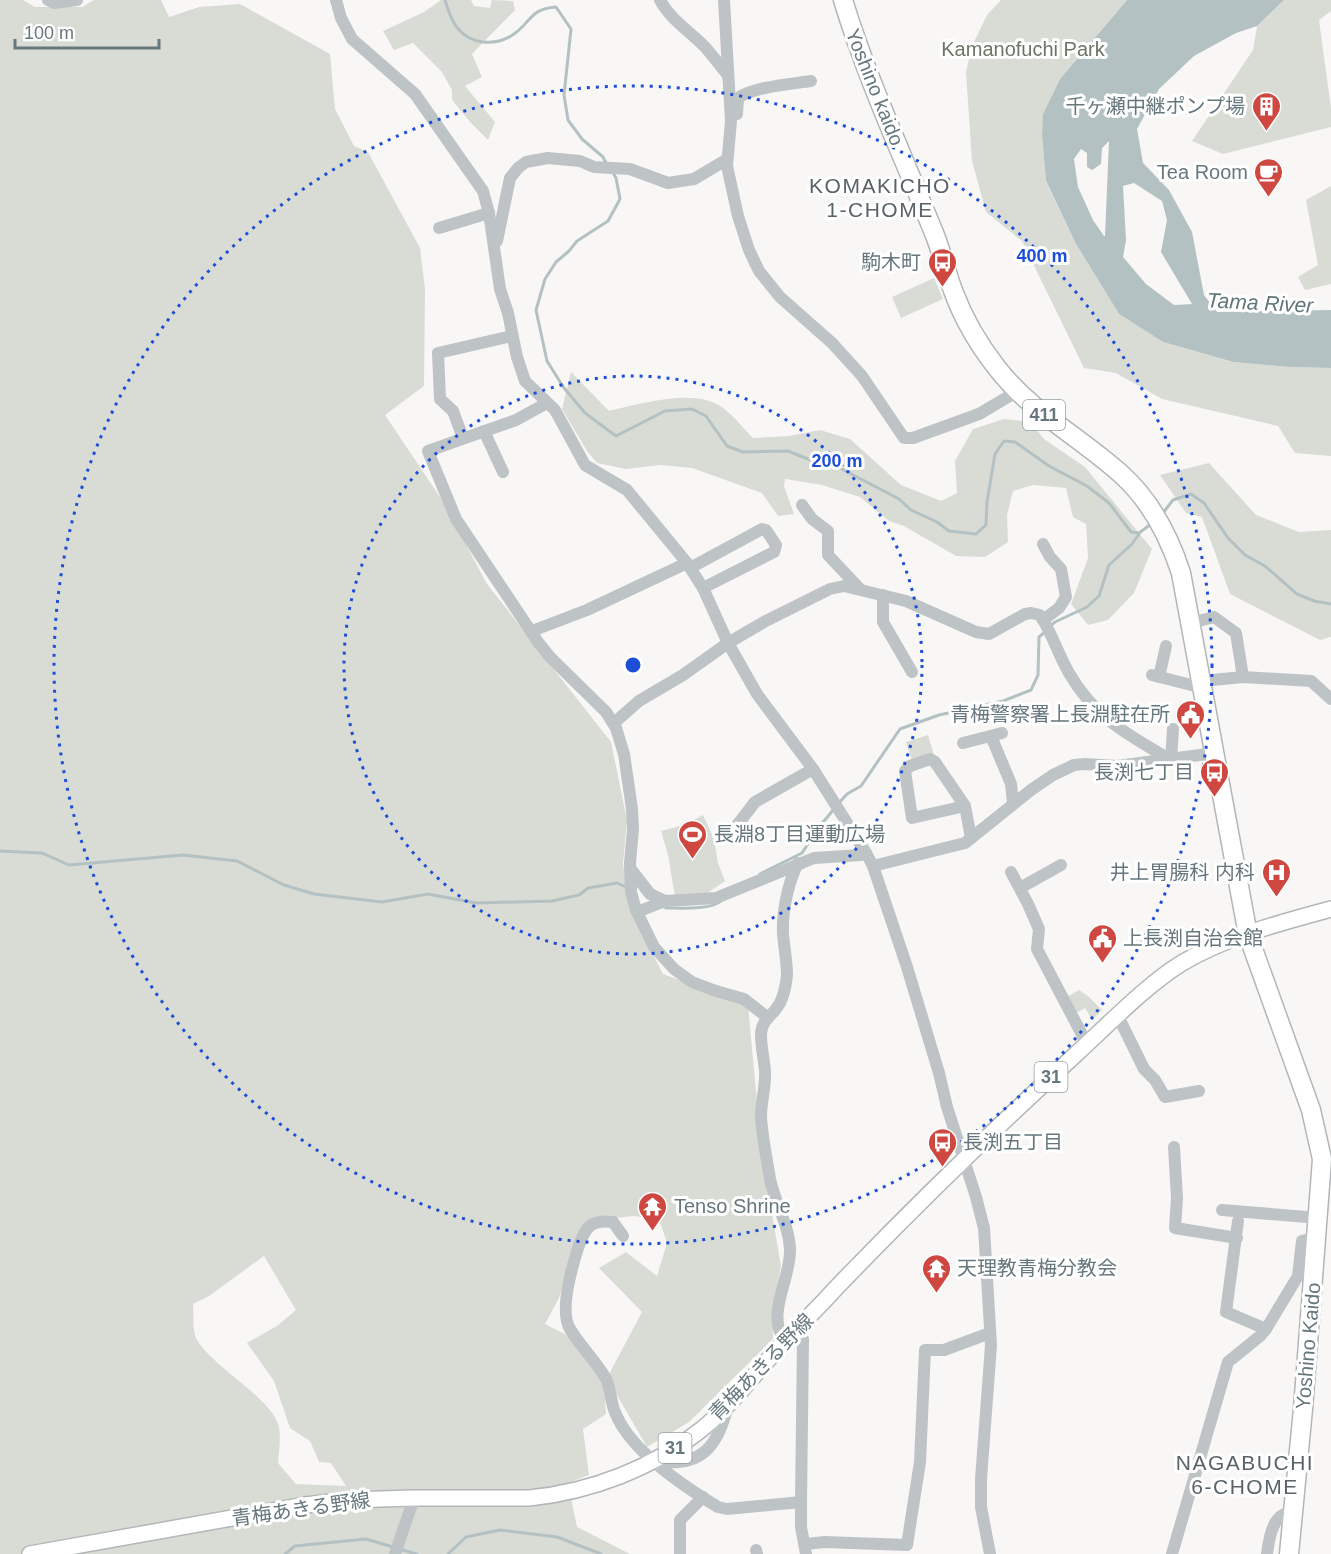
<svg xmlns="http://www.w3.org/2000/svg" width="1331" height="1554" font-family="Helvetica,'Noto Sans JP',sans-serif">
<rect width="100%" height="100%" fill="#f8f7f6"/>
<g fill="#d9dcd5" fill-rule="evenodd">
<path d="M0 0H23L35 7H82L94 0H161L169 17 199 7 240 4 330 54 335 109 354 146 368 152 420 248 425 289 424 386 385 415 442 500 487 584 611 742 627 820 623 864 632 913 663 974 748 1005 762 1156 781 1266 773 1312V1339L689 1422 647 1447 607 1378 642 1312 599 1268 626 1252 657 1276 667 1243 659 1219 633 1216 589 1221 576 1244 559 1298 545 1324 565 1334 603 1368 606 1414 583 1429 589 1475 568 1483 577 1527 630 1554H0ZM264 1256 296 1310 277 1326 247 1343 274 1381 290 1428 310 1441 319 1462 331 1463 346 1486 296 1484 278 1463C279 1451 281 1438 279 1427 273 1399 214 1368 197 1340 192 1332 194 1314 193 1304L209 1296Z"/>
<polygon points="441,0 471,0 474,6 490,8 492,0 513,1 515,10 472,54 482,77 465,86 495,122 488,140 470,122 452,100 452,90 442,72 413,43 394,50 383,31 424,12"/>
<polygon points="1001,0 1127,0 1060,79 1043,114 1042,135 1046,182 1076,244 1119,314 1163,342 1232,362 1290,367 1331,368 1331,456 1295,453 1278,426 1162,399 1116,373 1084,368 1022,241 986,212 972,161 966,72 972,46 987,15"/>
<polygon points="1284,0 1331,0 1331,11 1319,20 1331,108 1331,127 1223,154 1192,141 1253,50 1257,26"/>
<polygon points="1331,186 1331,284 1305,290 1298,277 1318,265 1306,200"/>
<polygon points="934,278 943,299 901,318 892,297"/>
<path d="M571 372 609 411C640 404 696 387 723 408 734 416 743 428 753 438L789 436 820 430 850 439 901 485 941 501 957 493 955 461 973 429 1004 419 1022 421 1036 429 1044 439 1085 467 1152 549 1134 593 1108 620 1088 625 1071 604 1088 558 1086 524 1073 517 1066 488 1033 485 1013 491 1007 515 1008 542 985 557 956 556 904 526 889 521 860 497 822 485 785 479 784 486 794 514 778 516 762 493 692 468 660 465 626 469 597 463 587 451 562 409Z"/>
<polygon points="1209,463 1256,515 1299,532 1331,530 1331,637 1320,640 1230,594 1202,517 1186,513 1160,475"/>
<polygon points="928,735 934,755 912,761 906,742"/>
<polygon points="703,815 714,839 718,863 725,881 703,896 675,897 668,855 661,831 684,825"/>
<polygon points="1079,990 1088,996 1102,1010 1092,1020 1085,1008 1076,1013 1067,997"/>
</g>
<path fill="#b4c1c3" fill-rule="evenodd" d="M1127 0H1284L1257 26 1236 33 1194 56 1159 89 1137 129 1143 163 1169 190 1192 232 1204 295 1217 312 1331 310V368L1290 367 1233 362 1163 342 1119 314 1076 244 1046 181 1042 135 1043 114 1060 79ZM1109 141 1105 236H1104L1093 220 1078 187 1074 159 1081 149 1087 153V167L1092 170 1101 164 1102 148ZM1134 183 1162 201 1167 220 1161 252 1192 304 1174 305 1146 284 1123 257 1126 240 1123 186Z"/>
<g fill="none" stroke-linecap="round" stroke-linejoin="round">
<g stroke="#b4c1c3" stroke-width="3">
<path d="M445 0C448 9 450 18 456 26 469 45 496 47 514 34 532 21 530 9 556 7L571 29 564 95 568 120 582 139 603 157 606 163"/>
<polyline points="612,171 616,178 620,199 608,221 577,241 569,251 556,262 545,279 536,310 547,361 564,388 585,413 616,436 665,411 692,409 706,416 727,446 743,452 788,451 813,461 838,467 899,499 911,510 937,522 949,531 976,534 986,525 987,502 995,454 1004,441 1015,442 1049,466 1087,486 1109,503 1131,532 1139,533 1151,524"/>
<polyline points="1163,513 1173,500 1191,494 1204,503 1228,538 1245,555 1265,566 1297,594 1314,601 1331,604"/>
<polyline points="1050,626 1055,622 1087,607 1099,596 1109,565 1132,544 1139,534"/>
<polyline points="838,804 847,794 861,786 900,729 939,715 1003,701 1031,690 1038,675 1039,637 1046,631"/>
<polyline points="0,851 42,853 69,865 183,855 237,861 284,885 314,894 382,902 428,894 476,903 552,901 579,895 588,888 617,883 626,887"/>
<polyline points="760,874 802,853 819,827 834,809"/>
<path d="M664 907 666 908C680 908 711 910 721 901"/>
<polyline points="399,1549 417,1554"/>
<polyline points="285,1554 295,1546 366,1539 393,1547"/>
<polyline points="448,1554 466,1537 500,1530 557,1537 601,1554"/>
</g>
<defs>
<path id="major" d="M30 1554 305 1505 348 1500 414 1498H529C591 1492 653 1468 702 1429 734 1403 758 1369 786 1340 803 1322 820 1306 836 1288 913 1208 992 1131 1074 1056 1106 1027 1146 985 1182 963 1225 937 1283 922 1331 909"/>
<path id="highway" d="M843 0C867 79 903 156 934 233 942 252 946 273 954 293 964 320 979 345 997 368 1031 412 1080 437 1121 474 1150 500 1169 536 1181 573L1248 935 1311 1110 1322 1159 1303 1409 1289 1554"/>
</defs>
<use href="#major" stroke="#b2b7b9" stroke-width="18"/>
<use href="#highway" stroke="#b2b6b8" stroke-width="21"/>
<g stroke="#bec3c5" stroke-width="12">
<polyline points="48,0 54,3 77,0"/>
<polyline points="336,0 341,18 352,39 415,94 483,191 489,213 500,289 508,313 517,357 525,381 555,410 585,465 627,490 687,563 703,588 728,643 757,694 813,769 866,853 873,866 907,967 939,1073 947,1107 976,1197 984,1228 991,1345 981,1479 981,1507 990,1554"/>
<path d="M660 0C670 19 688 30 703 45 712 54 720 66 728 75"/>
<polyline points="724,0 731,121 727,166 738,216 749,250 759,271 780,297 832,343 862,376 904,438 913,438 979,414 1018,391"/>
<path d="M737 114 738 98C753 87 791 84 811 81"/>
<polyline points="439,228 489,213"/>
<polyline points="497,241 510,178 518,168 526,162 548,158 580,161 594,167 630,169 668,183 694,179 726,160"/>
<polyline points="547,403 516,420 428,451 456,519 538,642 550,657 606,712 616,728 624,754 632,809 633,829 630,863 631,892 636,910 654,947 674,969 692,982 716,991 744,999 767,1017"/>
<polyline points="484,431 503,472"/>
<polyline points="463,438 453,411 440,399 438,353 512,336"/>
<polyline points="802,505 812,519 828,531 828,555 860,589"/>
<polyline points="1043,544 1050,557 1061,569 1066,597 1059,608 1043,620"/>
<polyline points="690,568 762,529 766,530 776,545 774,552 703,588"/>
<polyline points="883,595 883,622 912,672"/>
<polyline points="1191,623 1214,617 1236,633 1243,677"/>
<polyline points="532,631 587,610 687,563"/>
<polyline points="1152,675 1203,688"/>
<polyline points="1159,677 1166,646"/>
<polyline points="1202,681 1243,677 1311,681 1331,699"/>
<path d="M614 723 639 701 683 675 728 643 764 622 830 589 844 586 906 601 976 632 989 634 1025 614 1031 613 1040 615C1052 633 1058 654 1069 673 1095 718 1128 735 1171 760L1173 729"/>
<polyline points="991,736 1011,784 1013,803"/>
<polyline points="963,743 1002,733"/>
<polyline points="965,806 912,818 905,771 910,766 930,759 935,762 965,806 971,838"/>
<polyline points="731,833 755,802 813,769"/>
<polyline points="873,866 965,843 1031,790 1053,775 1074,765 1085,764 1117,766 1215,753"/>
<polyline points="630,868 650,894 665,901"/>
<polyline points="1011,872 1028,904 1039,929 1037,949 1087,1044"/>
<polyline points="1020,888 1061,865"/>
<polyline points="637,912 665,901 716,898 814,858 861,855 866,853"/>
<polyline points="1118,1016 1144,1069 1155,1080 1165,1097 1199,1091"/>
<polyline points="1174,1147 1177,1198 1175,1228 1237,1238"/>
<polyline points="1222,1210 1319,1218"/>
<polyline points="1238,1221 1226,1312 1266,1329"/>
<path d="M623 1236 613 1222C590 1219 585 1228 578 1248 572 1267 559 1311 570 1329 580 1346 595 1360 605 1377 611 1387 610 1401 615 1412 630 1451 683 1486 718 1507L727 1509 801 1502"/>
<polyline points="798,1329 803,1339 801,1502 801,1527 806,1554"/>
<path d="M785 1341C765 1314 791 1280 790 1249 789 1225 775 1203 770 1179 767 1159 762 1137 761 1116 761 1101 766 1086 765 1071 764 1059 761 1047 761 1035 761 1022 769 1018 776 1009 784 999 786 986 787 975 787 961 784 947 783 934 782 911 788 883 798 863"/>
<path d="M656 1461C701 1468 718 1447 728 1405"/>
<polyline points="805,1544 825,1542 907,1545 920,1462 925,1350 944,1350 990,1333"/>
<polyline points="756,1550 757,1554"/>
<polyline points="395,1554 414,1498"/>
<polyline points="680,1554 680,1520 703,1497"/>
<polyline points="1172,1554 1228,1362 1260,1336 1266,1329 1298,1276 1302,1241 1317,1238"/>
<path d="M1267 1554C1269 1538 1273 1511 1293 1513"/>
</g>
<use href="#major" stroke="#fff" stroke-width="15"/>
<use href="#highway" stroke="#fff" stroke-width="18"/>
</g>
<g fill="none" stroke="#1d4ed8" stroke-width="3" stroke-dasharray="3 6">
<circle cx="633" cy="665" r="289"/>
<circle cx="633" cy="665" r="579"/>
</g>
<defs>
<symbol id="building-pin" viewBox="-11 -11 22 30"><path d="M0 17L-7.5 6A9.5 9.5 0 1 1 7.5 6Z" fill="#ce4740" stroke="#fff"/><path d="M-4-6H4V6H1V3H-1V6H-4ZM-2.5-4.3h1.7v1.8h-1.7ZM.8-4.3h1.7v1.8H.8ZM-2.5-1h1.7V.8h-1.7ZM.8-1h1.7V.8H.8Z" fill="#fff"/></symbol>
<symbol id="cafe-pin" viewBox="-11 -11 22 30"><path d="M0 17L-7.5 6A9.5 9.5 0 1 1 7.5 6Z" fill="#ce4740" stroke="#fff"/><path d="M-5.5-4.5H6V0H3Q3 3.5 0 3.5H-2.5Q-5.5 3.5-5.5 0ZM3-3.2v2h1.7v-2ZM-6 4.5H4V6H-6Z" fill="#fff"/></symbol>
<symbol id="bus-pin" viewBox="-11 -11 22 30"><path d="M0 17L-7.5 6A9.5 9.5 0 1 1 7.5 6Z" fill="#ce4740" stroke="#fff"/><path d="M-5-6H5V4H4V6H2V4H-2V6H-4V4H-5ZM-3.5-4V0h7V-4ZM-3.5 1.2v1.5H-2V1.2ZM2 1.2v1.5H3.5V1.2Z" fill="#fff"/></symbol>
<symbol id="civic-pin" viewBox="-11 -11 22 30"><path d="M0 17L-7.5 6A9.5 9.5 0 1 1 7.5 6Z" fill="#ce4740" stroke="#fff"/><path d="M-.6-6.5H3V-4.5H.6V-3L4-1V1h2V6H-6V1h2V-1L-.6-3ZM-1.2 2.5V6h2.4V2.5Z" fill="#fff"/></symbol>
<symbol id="stadium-pin" viewBox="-11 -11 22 30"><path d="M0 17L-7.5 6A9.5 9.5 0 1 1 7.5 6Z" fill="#ce4740" stroke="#fff"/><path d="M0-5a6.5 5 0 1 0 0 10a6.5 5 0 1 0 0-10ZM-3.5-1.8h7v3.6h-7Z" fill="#fff"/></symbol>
<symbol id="hospital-pin" viewBox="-11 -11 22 30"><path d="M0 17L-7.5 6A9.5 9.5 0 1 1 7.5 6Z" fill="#ce4740" stroke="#fff"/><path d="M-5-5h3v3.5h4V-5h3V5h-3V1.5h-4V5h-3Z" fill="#fff"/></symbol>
<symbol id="temple-pin" viewBox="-11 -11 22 30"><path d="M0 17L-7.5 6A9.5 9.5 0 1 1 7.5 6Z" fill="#ce4740" stroke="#fff"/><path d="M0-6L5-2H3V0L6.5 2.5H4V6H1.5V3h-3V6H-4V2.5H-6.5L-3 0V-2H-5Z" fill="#fff"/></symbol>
</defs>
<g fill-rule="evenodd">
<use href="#building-pin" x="1250" y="90" width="33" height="45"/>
<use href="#cafe-pin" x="1252" y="156" width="33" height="45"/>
<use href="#bus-pin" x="926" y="246" width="33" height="45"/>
<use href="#civic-pin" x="1174" y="698" width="33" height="45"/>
<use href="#bus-pin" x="1198" y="756" width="33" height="45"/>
<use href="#stadium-pin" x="676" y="818" width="33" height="45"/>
<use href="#hospital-pin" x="1260" y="856" width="33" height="45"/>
<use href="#civic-pin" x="1086" y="922" width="33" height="45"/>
<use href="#bus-pin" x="926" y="1126" width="33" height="45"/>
<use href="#temple-pin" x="636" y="1190" width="33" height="45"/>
<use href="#temple-pin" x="920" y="1252" width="33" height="45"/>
</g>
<g text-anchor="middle" stroke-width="6" stroke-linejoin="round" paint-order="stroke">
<g fill="#fff" stroke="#94a0a4" stroke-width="1.5">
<rect x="1023" y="400" width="42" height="30" rx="4.5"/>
<rect x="1034.5" y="1062" width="33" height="30" rx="4.5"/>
<rect x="658.5" y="1433" width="33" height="30" rx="4.5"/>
</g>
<g font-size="18" font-weight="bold" fill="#66777d">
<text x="1044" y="421">411</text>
<text x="1051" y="1083">31</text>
<text x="675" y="1454">31</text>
</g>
<g font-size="20" fill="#6b7665" stroke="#fff">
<text x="1023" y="56">Kamanofuchi Park</text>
</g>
<g font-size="20" fill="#66777d" stroke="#fff">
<text transform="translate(875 87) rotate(68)" y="7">Yoshino kaido</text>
<text transform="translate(1308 1346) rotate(-85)" y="7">Yoshino Kaido</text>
<text transform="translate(761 1367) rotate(-46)" y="7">青梅あきる野線</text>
<text transform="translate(301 1509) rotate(-8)" y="7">青梅あきる野線</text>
</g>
<g font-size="20" fill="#66777d" stroke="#fff" text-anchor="end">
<text x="1245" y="113">千ヶ瀬中継ポンプ場</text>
<text x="1248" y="179">Tea Room</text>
<text x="921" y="269">駒木町</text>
<text x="1170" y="721">青梅警察署上長淵駐在所</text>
<text x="1194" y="779">長渕七丁目</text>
<text x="714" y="841" text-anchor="start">長淵8丁目運動広場</text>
<text x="1255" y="879">井上胃腸科 内科</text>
<text x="1123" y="945" text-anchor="start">上長渕自治会館</text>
<text x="963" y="1149" text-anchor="start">長渕五丁目</text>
<text x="674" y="1213" text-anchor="start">Tenso Shrine</text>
<text x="957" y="1275" text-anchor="start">天理教青梅分教会</text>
</g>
<g font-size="21" letter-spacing="1.5" fill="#586469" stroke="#fff">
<text x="880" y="193">KOMAKICHO<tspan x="880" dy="24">1-CHOME</tspan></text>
<text x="1245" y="1470">NAGABUCHI<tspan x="1245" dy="24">6-CHOME</tspan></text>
</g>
<g font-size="21" font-style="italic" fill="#617678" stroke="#fff">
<text transform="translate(1260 303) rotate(3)" y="7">Tama River</text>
</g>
</g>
<circle cx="633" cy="665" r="9" fill="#1d4ed8" stroke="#fff" stroke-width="3"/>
<g font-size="18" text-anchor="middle" font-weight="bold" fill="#1d4ed8" stroke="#fff" stroke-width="6" stroke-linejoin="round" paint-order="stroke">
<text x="1042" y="262">400 m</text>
<text x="837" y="467">200 m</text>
</g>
<path d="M15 39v9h144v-9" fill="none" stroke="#66777d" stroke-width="3"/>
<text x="24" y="39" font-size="18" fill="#66777d" stroke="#ffffff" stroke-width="4.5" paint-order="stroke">100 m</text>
</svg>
